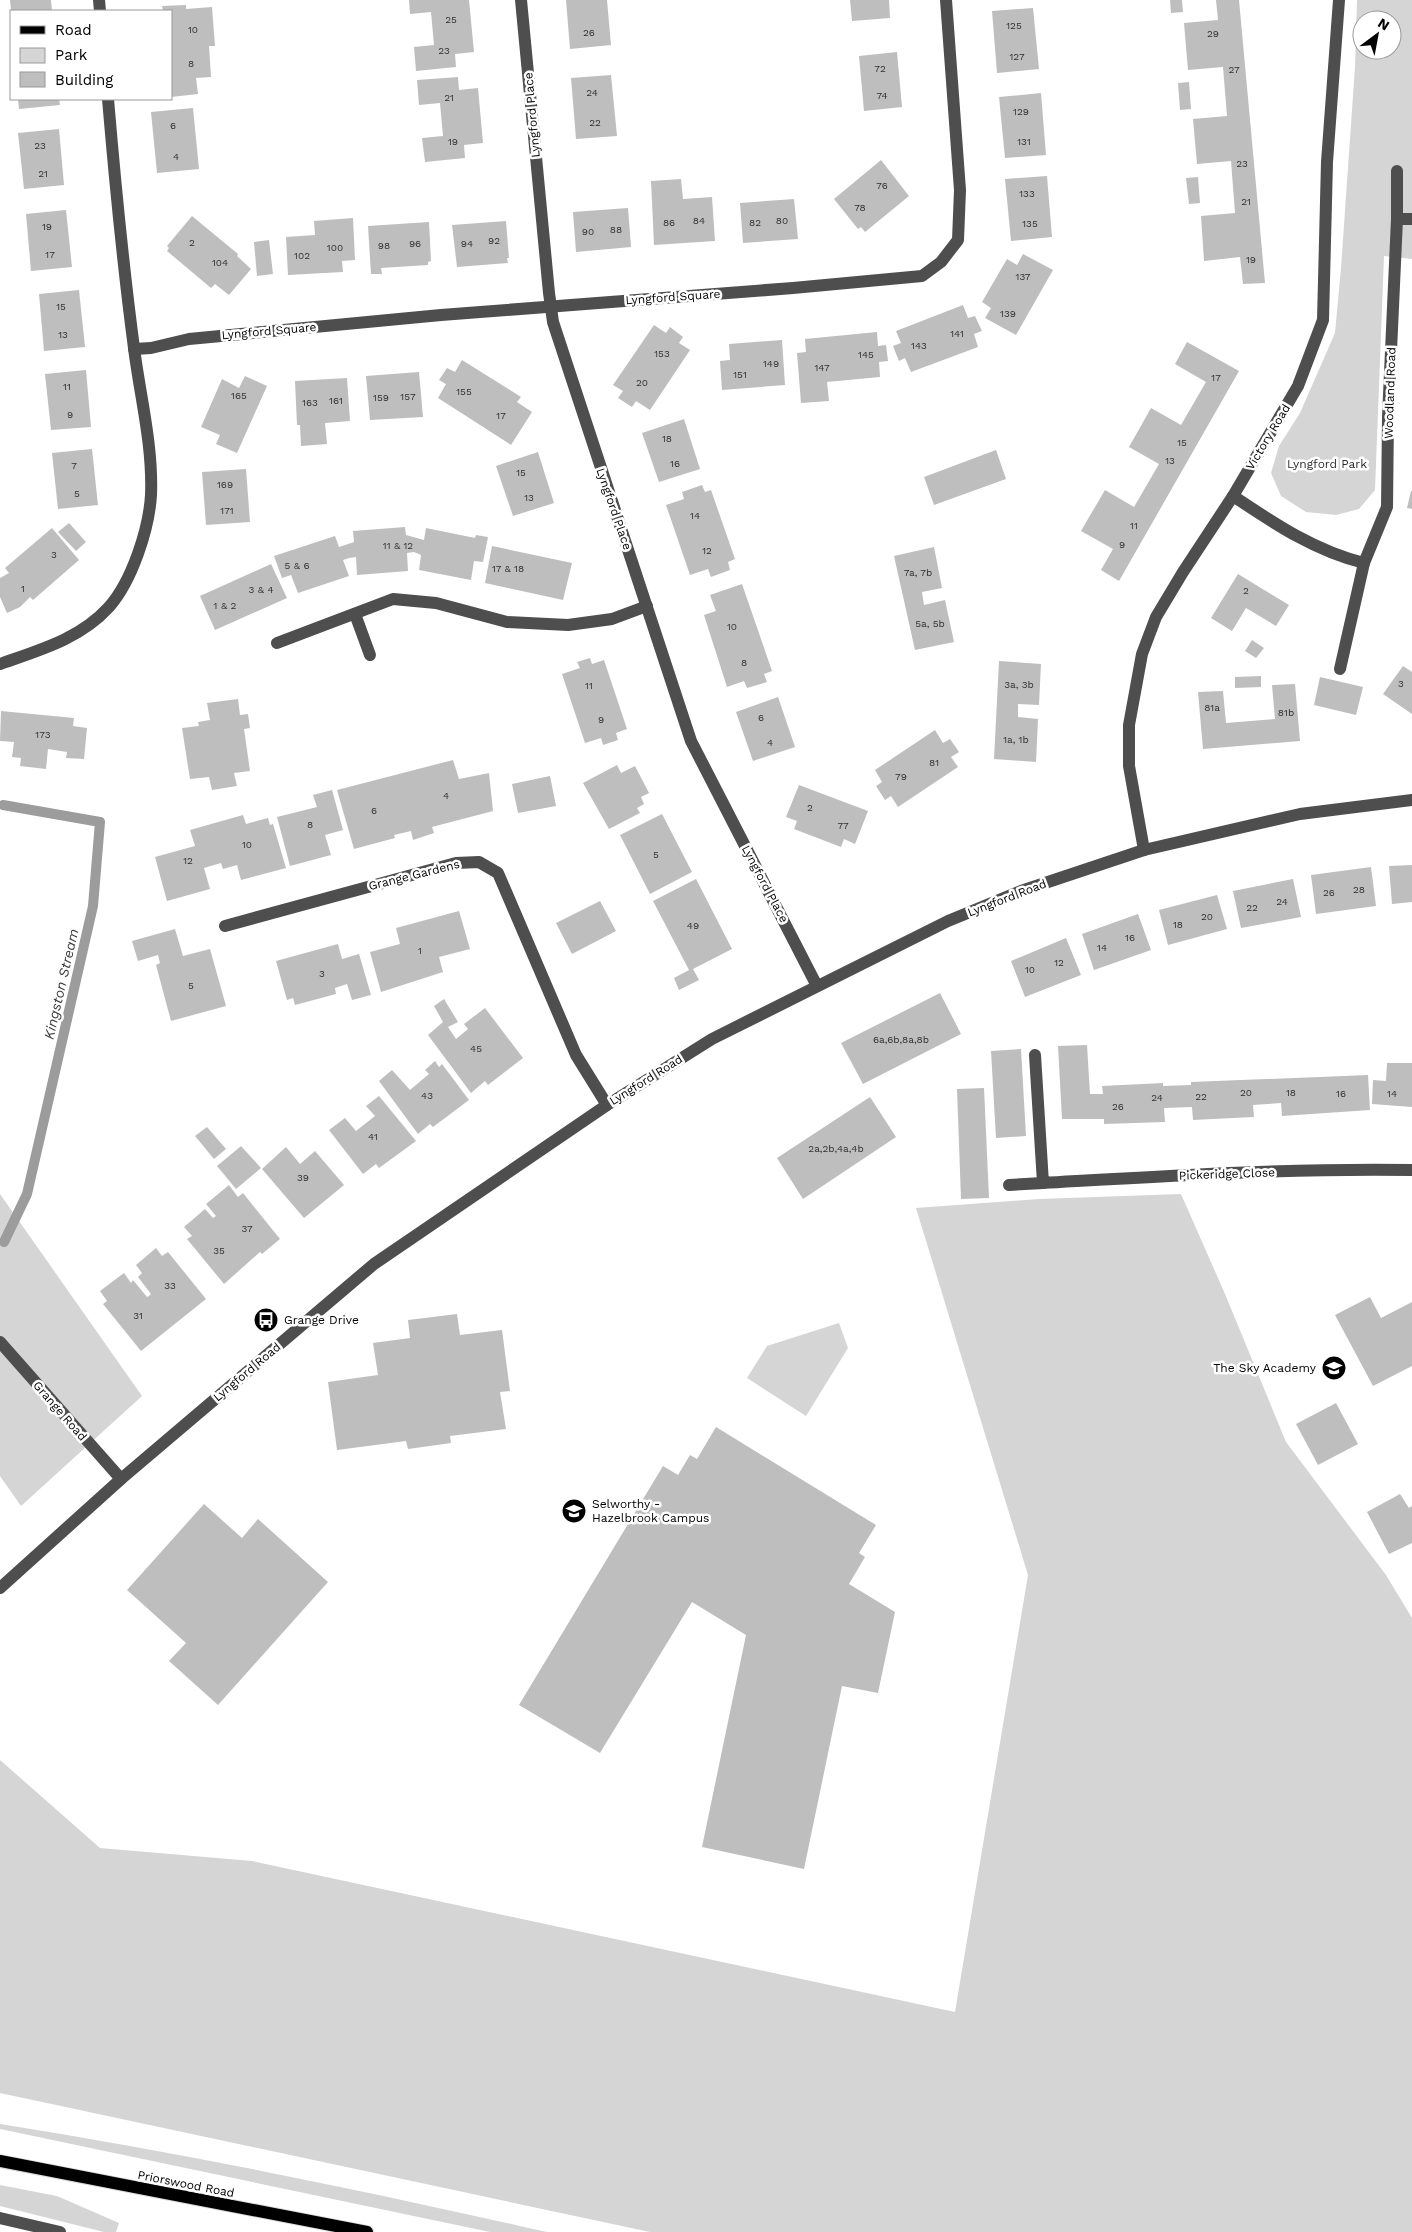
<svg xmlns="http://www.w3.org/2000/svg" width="1412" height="2232" font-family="'Work Sans',sans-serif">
<rect width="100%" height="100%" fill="#fff"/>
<g fill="#d5d5d5" fill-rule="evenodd">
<path d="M1357 0H1412V259L1384 256 1375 490 1359 509 1336 515 1306 512 1281 496 1271 473 1279 446 1300 413 1335 333 1341 268 1355 67ZM1362 20H1392V50H1362Z"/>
<polygon points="0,1194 142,1396 21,1506 0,1476"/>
<polygon points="1181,1194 1225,1294 1286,1442 1386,1575 1412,1618 1412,2232 650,2232 0,2093 0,1760 100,1848 252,1861 955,2012 1028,1575 916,1208 1039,1199"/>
<polygon points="839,1323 848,1348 806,1416 747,1378 767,1346"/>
<path d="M0 2124C184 2153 366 2191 547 2232H490L0 2129Z"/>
<polygon points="0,2185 57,2196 119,2223 116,2232 104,2232 0,2206"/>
</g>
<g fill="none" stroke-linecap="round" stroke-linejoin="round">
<polyline stroke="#9c9c9c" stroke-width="10" points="3,805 100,822 93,906 27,1194 4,1242"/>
</g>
<g fill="#bebebe">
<polygon points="10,0 51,0 52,11 11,11"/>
<polygon points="409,0 469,0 474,52 455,54 456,67 416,71 414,47 434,45 431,12 410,14"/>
<polygon points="566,0 607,0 611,45 570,49"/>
<polygon points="850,0 889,0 890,18 852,21"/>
<polygon points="1170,0 1182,0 1183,12 1171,13"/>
<polygon points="1216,0 1239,0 1265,283 1243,284 1240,257 1204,261 1201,216 1235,213 1231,161 1197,164 1193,119 1227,116 1223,67 1188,70 1184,23 1218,20"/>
<polygon points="186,5 186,9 212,7 215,46 209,46 211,77 196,78 198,94 171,97 171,11 163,11 162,6"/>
<polygon points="1033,8 1039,69 997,73 992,11"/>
<polygon points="897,52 902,107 864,111 859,56"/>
<polygon points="611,75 617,136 576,139 571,78"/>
<polygon points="458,77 459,90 478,88 483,143 464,145 465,158 425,162 422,138 443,136 440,103 419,105 417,80"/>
<polygon points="1189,82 1191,109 1180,110 1178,83"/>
<polygon points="1041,93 1046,155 1005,158 999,97"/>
<polygon points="18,99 59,99 60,105 19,109"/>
<polygon points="193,108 199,169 157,173 151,112"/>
<polygon points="59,129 64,185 24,189 18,133"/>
<polygon points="881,160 909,196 865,232 861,227 858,229 834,199"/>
<polygon points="1047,176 1052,237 1011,241 1005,179"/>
<polygon points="1198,177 1200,203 1189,204 1186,178"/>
<polygon points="681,179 683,199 712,197 715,241 654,245 651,181"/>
<polygon points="794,199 798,239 743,243 740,203"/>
<polygon points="628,208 631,247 576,252 573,212"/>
<polygon points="66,210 72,267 31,271 26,214"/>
<polygon points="192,216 238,254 237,256 251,269 229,295 215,284 211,288 167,251 169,248 167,246"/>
<polygon points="353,218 355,260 342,261 343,272 288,275 286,237 315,235 314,221"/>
<polygon points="506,221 509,258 507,258 508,263 457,267 452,225"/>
<polygon points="429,222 431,261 428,262 428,265 381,268 382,274 371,274 368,226"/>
<polygon points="269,240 273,274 257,276 254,242"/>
<polygon points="1023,254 1053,270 1016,335 985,318 991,308 982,302 1007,259 1017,265"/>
<polygon points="79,290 85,347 44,351 39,294"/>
<polygon points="963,305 968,318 975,316 982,331 974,334 978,347 911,372 905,358 899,361 893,346 901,343 896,331"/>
<polygon points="654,325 666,333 670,327 683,337 679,343 690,350 650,410 636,401 632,407 618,398 623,391 613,385"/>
<polygon points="877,332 878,346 886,345 888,361 879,362 880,377 827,382 829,401 801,403 797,353 806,352 805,339"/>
<polygon points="782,340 785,385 722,390 720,361 730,360 729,344"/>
<polygon points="1187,342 1239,371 1119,581 1101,570 1113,549 1081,531 1105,490 1134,507 1159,464 1129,447 1151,408 1181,425 1206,382 1175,364"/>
<polygon points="462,360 521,397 517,402 532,412 511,445 438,398 446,384 439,380 447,368 455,372"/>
<polygon points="86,370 91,427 51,430 45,374"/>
<polygon points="419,372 423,417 370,420 366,376"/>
<polygon points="245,376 267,386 237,453 216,444 220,435 201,427 222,379 239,388"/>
<polygon points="347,378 350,421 325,423 327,444 301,446 300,425 297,425 295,381"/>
<polygon points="684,419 700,469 659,482 642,433"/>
<polygon points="92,449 98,505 58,509 52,453"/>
<polygon points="996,450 1006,479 934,505 924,477"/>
<polygon points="538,452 554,503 513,516 496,466"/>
<polygon points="246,469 250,522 206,525 202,472"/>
<polygon points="702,485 705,492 711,490 735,559 728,562 730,570 711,577 708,569 690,575 666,505 684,499 682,492"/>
<polygon points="1411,491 1412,491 1412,509 1407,508"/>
<polygon points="69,523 86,542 76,551 58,532"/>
<polygon points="405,527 406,535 424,540 426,528 475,538 476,535 488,537 483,562 474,561 471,580 419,570 421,555 414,552 407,553 408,571 357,575 356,557 349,558 343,560 349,576 298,593 291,575 282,578 274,556 335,536 339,547 354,542 353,531"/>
<polygon points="52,528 79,560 33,600 30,597 20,607 7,613 0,597 0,578 9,573 5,568"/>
<polygon points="492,546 572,563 563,600 485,583"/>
<polygon points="934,547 942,588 922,592 924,605 945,600 954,642 915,650 894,556"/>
<polygon points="271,564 287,598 215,630 200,596"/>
<polygon points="1238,574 1289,605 1276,626 1246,608 1232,631 1211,618"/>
<polygon points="742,584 772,671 764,674 767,682 747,688 744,681 727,687 704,615 716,611 710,595"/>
<polygon points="1252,640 1264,648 1256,658 1245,651"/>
<polygon points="590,658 592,664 604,660 627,729 616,733 618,740 603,745 601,738 585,743 562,674 580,668 577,662"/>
<polygon points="999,661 1041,664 1039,705 1018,704 1018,717 1038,719 1036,762 994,759"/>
<polygon points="1403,666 1412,672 1412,714 1383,694"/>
<polygon points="1261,676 1261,687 1235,688 1235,677"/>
<polygon points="1320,677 1363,687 1356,715 1314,705"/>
<polygon points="1295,684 1300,741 1203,749 1198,692 1223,691 1226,723 1251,721 1275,719 1272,685"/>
<polygon points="778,697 795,747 753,761 736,712"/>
<polygon points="238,699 240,715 248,714 250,728 244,729 250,771 234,773 237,786 212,790 209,777 190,779 182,728 199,726 198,722 210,720 207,703"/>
<polygon points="1,711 74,718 73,726 87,728 84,759 66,758 67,752 48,749 46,769 20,766 21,758 12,757 14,742 0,741"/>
<polygon points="935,730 943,743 950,739 959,752 951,757 958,767 898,807 891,796 885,800 876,786 882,782 875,770"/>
<polygon points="453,760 459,779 489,773 493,811 432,827 434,833 413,840 411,831 394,835 395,838 354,849 337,790"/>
<polygon points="617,765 621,773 635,766 649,793 641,797 644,804 637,808 640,813 609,829 583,783"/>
<polygon points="550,776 556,806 518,813 512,784"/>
<polygon points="799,785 868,811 855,844 844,839 841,847 794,829 797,821 786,817"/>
<polygon points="332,790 343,830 325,835 331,855 290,866 277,817 317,807 313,795"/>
<polygon points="662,814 692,872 650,894 620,835"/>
<polygon points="243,815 246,824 268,818 270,825 273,824 286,868 241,880 237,865 223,869 221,863 204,868 210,889 167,901 155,857 195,846 190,830"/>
<polygon points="1412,865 1412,902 1392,904 1389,866"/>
<polygon points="1371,867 1376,906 1316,914 1311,875"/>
<polygon points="696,879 732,949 693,969 699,980 679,990 674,978 689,970 653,901"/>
<polygon points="1293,879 1301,917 1241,928 1233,891"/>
<polygon points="1217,895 1227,929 1168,945 1159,910"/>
<polygon points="600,901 616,931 572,954 556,923"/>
<polygon points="459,911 470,949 439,957 443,972 381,992 370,952 400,944 396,928"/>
<polygon points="1138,914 1151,950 1094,970 1082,934"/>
<polygon points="175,929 183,956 210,949 226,1006 171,1021 156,965 160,963 158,955 138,961 132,941"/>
<polygon points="1066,938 1081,975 1025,997 1011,961"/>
<polygon points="338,944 342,959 359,954 371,995 352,1000 347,984 335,988 336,994 295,1005 293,998 287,1000 276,961"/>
<polygon points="940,993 961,1034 863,1084 841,1043"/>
<polygon points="444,999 458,1022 448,1027 456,1039 468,1029 464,1024 485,1008 523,1058 488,1085 485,1081 471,1093 428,1035 443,1022 434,1006"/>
<polygon points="1087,1045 1090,1094 1103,1094 1102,1086 1163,1083 1163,1086 1191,1085 1191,1082 1368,1075 1370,1110 1282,1116 1281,1103 1253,1105 1254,1117 1193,1120 1192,1107 1164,1108 1165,1122 1104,1124 1104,1119 1062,1119 1058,1046"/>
<polygon points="1021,1049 1026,1136 996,1138 991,1051"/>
<polygon points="435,1061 439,1067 442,1064 469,1100 433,1127 430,1124 418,1134 379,1081 392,1070 410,1090 429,1074 425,1070"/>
<polygon points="1387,1063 1412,1063 1412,1107 1372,1104 1373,1080 1386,1081"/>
<polygon points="984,1088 989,1198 961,1199 957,1089"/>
<polygon points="379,1096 416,1141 379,1168 376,1164 363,1174 329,1130 345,1118 356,1131 375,1116 366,1106"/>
<polygon points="870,1097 896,1137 803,1199 777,1158"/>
<polygon points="207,1127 226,1149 214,1159 195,1136"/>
<polygon points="241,1146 261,1168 236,1189 217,1166"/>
<polygon points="286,1147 300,1164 315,1151 344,1185 304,1218 262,1169"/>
<polygon points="229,1185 238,1197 243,1193 280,1239 262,1254 260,1252 224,1284 187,1239 192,1236 184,1227 205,1209 213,1218 216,1216 206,1204"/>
<polygon points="156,1248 162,1256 168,1252 206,1299 141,1351 103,1304 107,1301 100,1291 124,1273 131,1283 133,1280 147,1297 149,1296 151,1294 138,1277 142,1273 136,1265"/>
<polygon points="1370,1297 1381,1318 1412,1302 1412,1366 1373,1386 1335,1315"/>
<polygon points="457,1314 460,1335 502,1330 510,1391 500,1392 506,1429 450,1436 451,1443 408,1449 406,1441 337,1450 328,1382 378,1375 373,1343 410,1338 408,1320"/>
<polygon points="1336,1403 1358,1444 1318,1465 1296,1424"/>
<polygon points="716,1427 876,1525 859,1553 865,1557 849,1584 895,1612 878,1693 842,1686 804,1869 702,1847 746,1635 692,1602 600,1753 519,1705 663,1466 678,1475 690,1455 697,1459"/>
<polygon points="1400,1494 1409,1508 1412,1506 1412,1543 1389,1554 1367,1512"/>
<polygon points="204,1504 242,1538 258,1519 328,1582 218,1705 169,1661 186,1643 127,1590"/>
</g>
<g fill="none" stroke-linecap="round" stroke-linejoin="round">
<defs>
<polyline id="major" points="0,2161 367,2232"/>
</defs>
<use href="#major" stroke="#dbdbdb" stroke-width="14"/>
<g stroke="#4e4e4e" stroke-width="12">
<polyline points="99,0 100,11"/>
<polyline points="521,0 549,293 553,322 691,741 817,986"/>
<polyline points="1397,219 1412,219"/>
<polyline points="134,349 151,348 189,339 441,315 793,288 922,276 941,262 958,240 960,190 946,0"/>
<path d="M1233 496C1275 524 1315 551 1364 563L1387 507 1388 417 1397 219V171"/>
<polyline points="355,614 370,655"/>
<polyline points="277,643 393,599 436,603 507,622 568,625 612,619 647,606"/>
<path d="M0 664C40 650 80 639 109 607 132 581 149 529 151 495 153 445 140 396 134 348 123 265 115 182 108 99"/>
<polyline points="1340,669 1364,563"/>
<polyline points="1144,850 1129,766 1129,725 1142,654 1156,617 1183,572 1233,496 1298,386 1323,320 1327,162 1339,0"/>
<polyline points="225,926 456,863 479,862 498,873 576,1055 607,1105"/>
<path d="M1035 1055 1043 1183C1166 1176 1289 1168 1412 1170"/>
<polyline points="1009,1185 1043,1183"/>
<polyline points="0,1342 121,1479"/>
<polyline points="0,1588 121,1479 374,1264 607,1105 712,1039 948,921 1021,891 1144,850 1300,814 1412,800"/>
<polyline points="0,2218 60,2232"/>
</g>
<use href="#major" stroke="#000" stroke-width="12"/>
</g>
<defs>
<symbol id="bus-disc" viewBox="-11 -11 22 22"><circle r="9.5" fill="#000" stroke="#fff"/><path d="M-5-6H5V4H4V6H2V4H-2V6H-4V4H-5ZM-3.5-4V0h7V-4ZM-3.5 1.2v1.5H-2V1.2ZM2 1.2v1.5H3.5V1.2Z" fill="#fff"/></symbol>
<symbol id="school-disc" viewBox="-11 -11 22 22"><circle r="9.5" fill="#000" stroke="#fff"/><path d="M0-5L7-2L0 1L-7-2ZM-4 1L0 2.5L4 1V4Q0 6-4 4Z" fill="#fff"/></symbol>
</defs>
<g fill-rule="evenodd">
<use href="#bus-disc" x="252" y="1306" width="28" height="28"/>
<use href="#school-disc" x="1320" y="1354" width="28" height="28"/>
<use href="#school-disc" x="560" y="1497" width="28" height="28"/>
</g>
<g text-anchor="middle" stroke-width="5" stroke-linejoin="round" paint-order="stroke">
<g font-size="10" fill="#303030">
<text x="451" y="23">25</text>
<text x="1014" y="29">125</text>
<text x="193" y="33">10</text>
<text x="589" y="36">26</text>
<text x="1213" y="37">29</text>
<text x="444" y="54">23</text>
<text x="1017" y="60">127</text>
<text x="191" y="67">8</text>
<text x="880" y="72">72</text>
<text x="1234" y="73">27</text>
<text x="592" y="96">24</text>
<text x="882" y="99">74</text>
<text x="449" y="101">21</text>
<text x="1021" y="115">129</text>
<text x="595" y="126">22</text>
<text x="173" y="129">6</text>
<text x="453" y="145">19</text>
<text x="1024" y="145">131</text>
<text x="40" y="149">23</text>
<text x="176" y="160">4</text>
<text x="1242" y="167">23</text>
<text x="43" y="177">21</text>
<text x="882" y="189">76</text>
<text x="1027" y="197">133</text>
<text x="1246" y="205">21</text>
<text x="860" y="211">78</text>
<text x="699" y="224">84</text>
<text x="782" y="224">80</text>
<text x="669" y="226">86</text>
<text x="755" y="226">82</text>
<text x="1030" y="227">135</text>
<text x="47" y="230">19</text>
<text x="616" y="233">88</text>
<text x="588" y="235">90</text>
<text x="494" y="244">92</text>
<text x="192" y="246">2</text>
<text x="415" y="247">96</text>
<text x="467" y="247">94</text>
<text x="384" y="249">98</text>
<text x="335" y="251">100</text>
<text x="50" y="258">17</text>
<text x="302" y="259">102</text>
<text x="1251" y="263">19</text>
<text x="220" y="266">104</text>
<text x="1023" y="280">137</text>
<text x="61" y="310">15</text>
<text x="1008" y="317">139</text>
<text x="957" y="337">141</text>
<text x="63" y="338">13</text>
<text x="919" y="349">143</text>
<text x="662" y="357">153</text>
<text x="866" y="358">145</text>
<text x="771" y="367">149</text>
<text x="822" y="371">147</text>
<text x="740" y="378">151</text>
<text x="1216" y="381">17</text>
<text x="642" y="386">20</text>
<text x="67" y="390">11</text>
<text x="464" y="395">155</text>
<text x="239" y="399">165</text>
<text x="408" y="400">157</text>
<text x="381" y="401">159</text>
<text x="336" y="404">161</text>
<text x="310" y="406">163</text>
<text x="70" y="418">9</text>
<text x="501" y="419">17</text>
<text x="667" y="442">18</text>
<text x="1182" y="446">15</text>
<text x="1170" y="464">13</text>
<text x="675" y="467">16</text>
<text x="74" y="469">7</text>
<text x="521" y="476">15</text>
<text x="225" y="488">169</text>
<text x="77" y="497">5</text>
<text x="529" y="501">13</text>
<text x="227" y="514">171</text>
<text x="695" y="519">14</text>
<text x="1134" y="529">11</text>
<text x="1122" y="548">9</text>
<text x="398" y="549">11 &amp; 12</text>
<text x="707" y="554">12</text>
<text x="54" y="558">3</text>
<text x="297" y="569">5 &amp; 6</text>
<text x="508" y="572">17 &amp; 18</text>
<text x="918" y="576">7a, 7b</text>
<text x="23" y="592">1</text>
<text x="261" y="593">3 &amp; 4</text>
<text x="1246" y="594">2</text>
<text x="225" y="609">1 &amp; 2</text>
<text x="930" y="627">5a, 5b</text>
<text x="732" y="630">10</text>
<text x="744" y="666">8</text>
<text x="1401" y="687">3</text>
<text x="1019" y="688">3a, 3b</text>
<text x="589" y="689">11</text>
<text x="1212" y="711">81a</text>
<text x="1286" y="716">81b</text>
<text x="761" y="721">6</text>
<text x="601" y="723">9</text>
<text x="43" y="738">173</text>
<text x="1016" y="743">1a, 1b</text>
<text x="770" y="746">4</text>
<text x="934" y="766">81</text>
<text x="901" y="780">79</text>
<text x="446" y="799">4</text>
<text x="810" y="811">2</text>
<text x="374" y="814">6</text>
<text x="310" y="828">8</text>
<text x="843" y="829">77</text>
<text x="247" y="848">10</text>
<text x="656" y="858">5</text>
<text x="188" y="864">12</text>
<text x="1359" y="893">28</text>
<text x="1329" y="896">26</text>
<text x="1282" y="905">24</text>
<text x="1252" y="911">22</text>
<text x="1207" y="920">20</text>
<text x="1178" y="928">18</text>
<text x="693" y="929">49</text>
<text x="1130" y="941">16</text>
<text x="1102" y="951">14</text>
<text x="420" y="954">1</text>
<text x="1059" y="966">12</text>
<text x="1030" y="973">10</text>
<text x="322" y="977">3</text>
<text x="191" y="989">5</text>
<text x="901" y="1043">6a,6b,8a,8b</text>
<text x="476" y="1052">45</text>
<text x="1246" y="1096">20</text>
<text x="1291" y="1096">18</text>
<text x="1341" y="1097">16</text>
<text x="1392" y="1097">14</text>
<text x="427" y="1099">43</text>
<text x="1201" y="1100">22</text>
<text x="1157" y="1101">24</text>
<text x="1118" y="1110">26</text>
<text x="373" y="1140">41</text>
<text x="836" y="1152">2a,2b,4a,4b</text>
<text x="303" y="1181">39</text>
<text x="247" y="1232">37</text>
<text x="219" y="1254">35</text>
<text x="170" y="1289">33</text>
<text x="138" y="1319">31</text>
</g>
<g font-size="12" fill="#000" stroke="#fff">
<text transform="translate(532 115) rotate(-95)" y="4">Lyngford Place</text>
<text transform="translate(673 297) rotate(-4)" y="4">Lyngford Square</text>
<text transform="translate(269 331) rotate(-5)" y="4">Lyngford Square</text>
<text transform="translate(1390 393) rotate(-88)" y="4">Woodland Road</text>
<text transform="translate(1268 437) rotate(-59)" y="4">Victory Road</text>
<text transform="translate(614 509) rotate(71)" y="4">Lyngford Place</text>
<text transform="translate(414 875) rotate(-14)" y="4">Grange Gardens</text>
<text transform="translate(765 884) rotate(62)" y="4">Lyngford Place</text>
<text transform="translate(1007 898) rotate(-21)" y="4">Lyngford Road</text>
<text transform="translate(646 1080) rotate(-32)" y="4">Lyngford Road</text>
<text transform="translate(1227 1174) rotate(-2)" y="4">Pickeridge Close</text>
<text transform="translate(247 1372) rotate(-40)" y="4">Lyngford Road</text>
<text transform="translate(60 1411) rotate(49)" y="4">Grange Road</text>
<text transform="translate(186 2184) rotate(11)" y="4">Priorswood Road</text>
</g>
<g font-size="12" fill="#2c2c2c" stroke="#fff">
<text x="1327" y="468">Lyngford Park</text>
</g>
<g font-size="12" fill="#000" stroke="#fff" text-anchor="start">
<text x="284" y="1324">Grange Drive</text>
<text x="1316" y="1372" text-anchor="end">The Sky Academy</text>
<text x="592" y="1508">Selworthy -<tspan x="592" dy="14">Hazelbrook Campus</tspan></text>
</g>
<g font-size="14" font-style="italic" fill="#3d3d3d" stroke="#fff">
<text transform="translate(61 984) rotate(-77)" y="5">Kingston Stream</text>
</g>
</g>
<rect x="10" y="10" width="162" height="90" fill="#ffffff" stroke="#999999"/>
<rect x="20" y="26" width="25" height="8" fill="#000000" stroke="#999999"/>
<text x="55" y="35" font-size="15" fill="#000000">Road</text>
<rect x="20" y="48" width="25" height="15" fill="#d5d5d5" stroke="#999999"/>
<text x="55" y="60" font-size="15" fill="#000000">Park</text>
<rect x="20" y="72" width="25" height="15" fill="#bebebe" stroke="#999999"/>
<text x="55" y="85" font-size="15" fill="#000000">Building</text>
<g transform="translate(1377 35) rotate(32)"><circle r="24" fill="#ffffff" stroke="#999999"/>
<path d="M0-4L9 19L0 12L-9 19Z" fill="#000000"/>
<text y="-8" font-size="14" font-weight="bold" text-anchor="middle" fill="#000000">N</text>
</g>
</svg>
